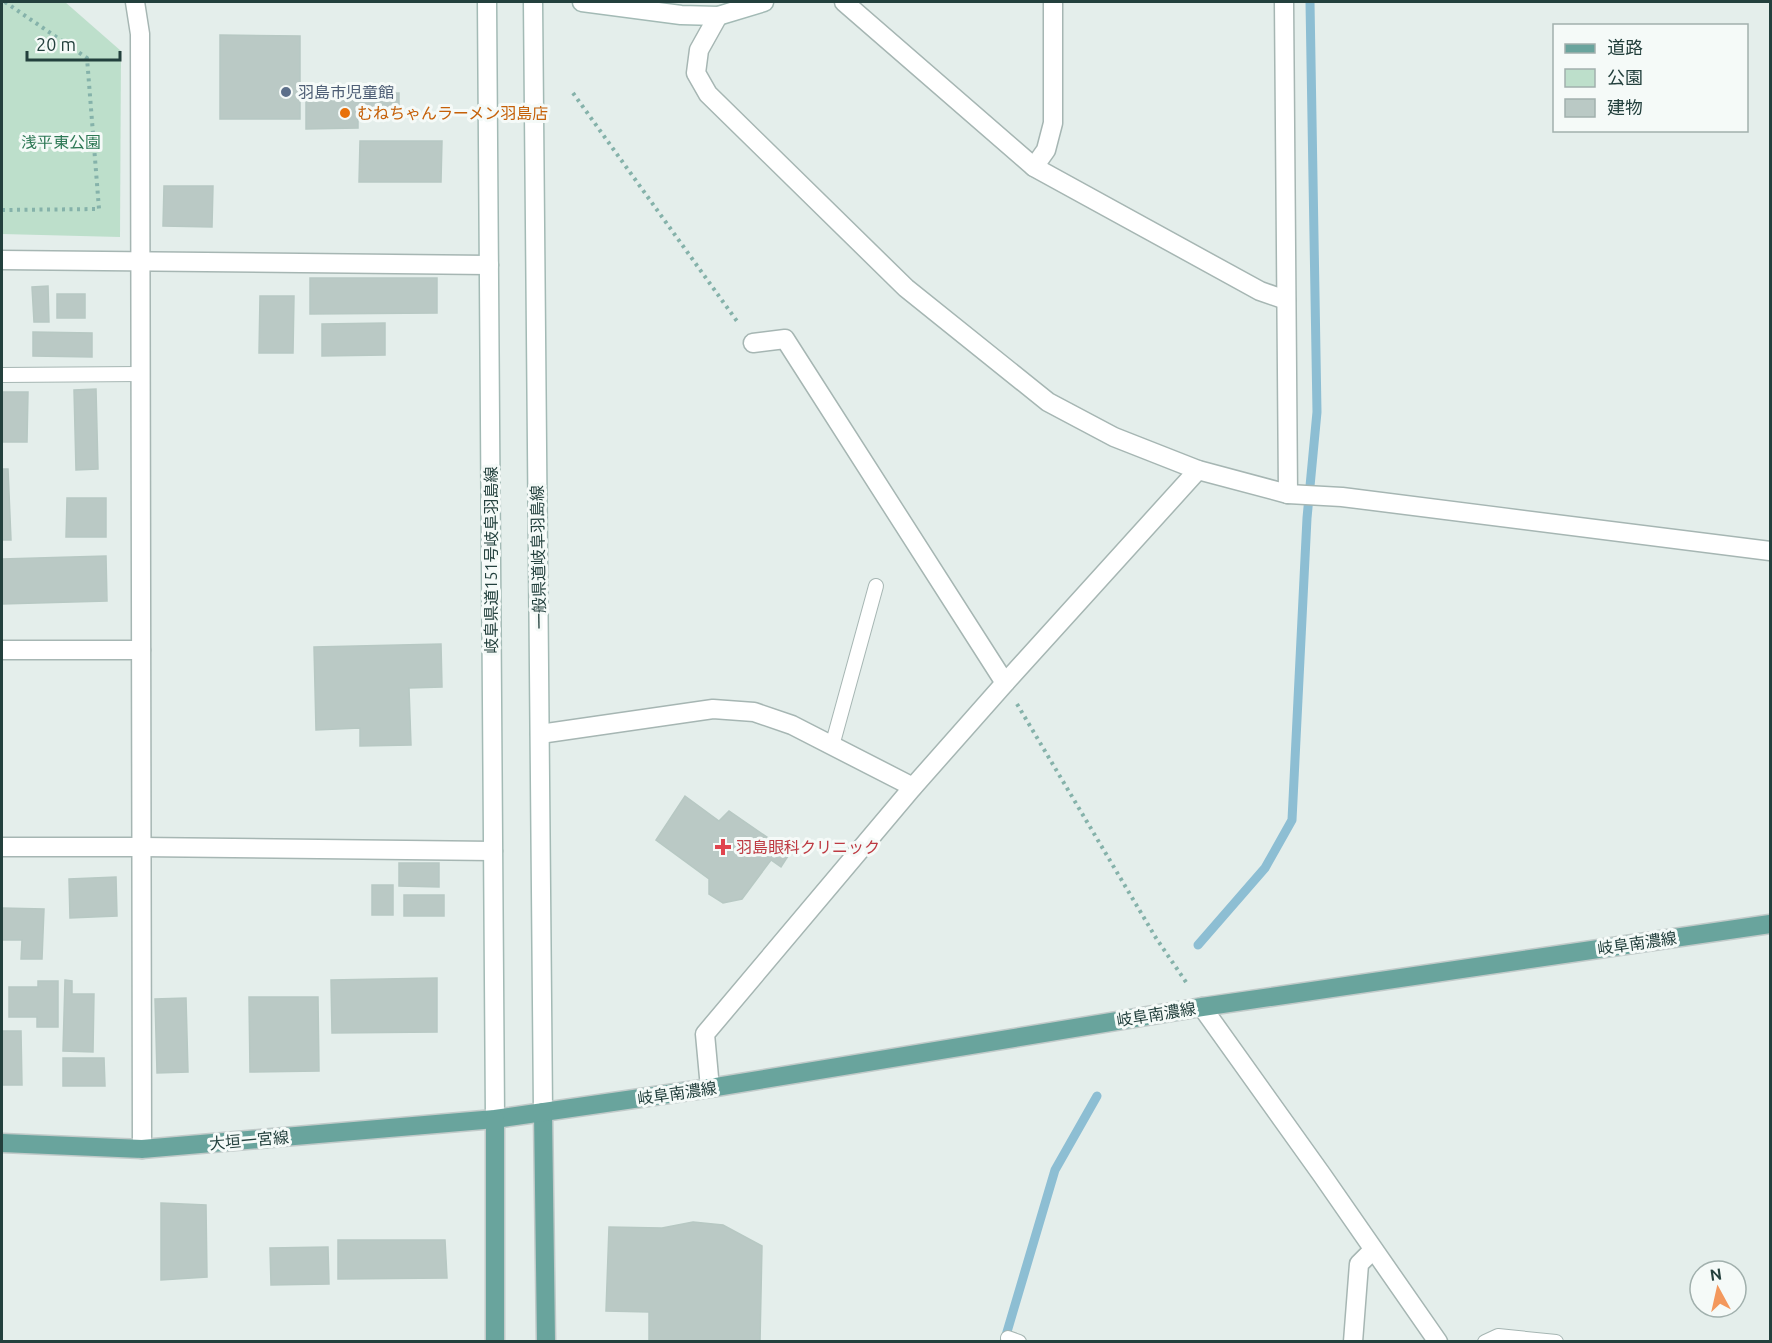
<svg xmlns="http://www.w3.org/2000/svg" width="1772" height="1343" font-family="Ubuntu,'Noto Sans JP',sans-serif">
<rect width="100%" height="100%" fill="#e4eeeb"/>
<polygon fill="#bddfcb" points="2,2 65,2 121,51 120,237 2,234"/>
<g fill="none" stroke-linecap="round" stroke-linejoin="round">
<g stroke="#8dbed3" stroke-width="9">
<polyline points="1198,945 1265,868 1292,820 1307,518 1317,412 1310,2"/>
<polyline points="1004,1342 1055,1170 1097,1096"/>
</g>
</g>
<g fill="#bac9c5" stroke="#b7c8c3" stroke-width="1.5">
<polygon points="220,35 300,36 300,119 220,119"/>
<polygon points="399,93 399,114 358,114 358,128 306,129 306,94"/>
<polygon points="360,141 442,141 441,182 359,182"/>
<polygon points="164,186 213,186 212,227 163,226"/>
<polygon points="310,278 437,278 437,313 310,314"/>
<polygon points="48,286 49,322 34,322 32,287"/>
<rect x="57" y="294" width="28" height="24"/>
<polygon points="260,296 294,296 293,353 259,353"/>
<polygon points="385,323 385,355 322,356 322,324"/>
<polygon points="33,332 92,333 92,357 33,356"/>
<polygon points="96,389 98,469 76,470 74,390"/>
<polygon points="2,392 28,392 27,442 2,442"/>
<polygon points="2,469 8,469 11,540 2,540"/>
<polygon points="67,498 106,498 106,537 66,537"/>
<polygon points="106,556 107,601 2,604 2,559"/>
<polygon points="441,644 442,687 409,688 411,745 360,746 360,728 316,730 314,647"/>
<polygon points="685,796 719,821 729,811 790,853 781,867 771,860 742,899 723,903 709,894 709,879 656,840"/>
<polygon points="399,863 439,863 439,887 399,886"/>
<polygon points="116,877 117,916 70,918 69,879"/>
<rect x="372" y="885" width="21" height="30"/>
<rect x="404" y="895" width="40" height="21"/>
<polygon points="2,908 44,909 42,959 21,959 22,940 2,940"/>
<polygon points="437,978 437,1032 332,1033 331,980"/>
<polygon points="65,980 72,981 72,994 94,994 93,1052 63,1051"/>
<polygon points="38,981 58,981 58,1027 37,1027 37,1017 9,1017 9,987 38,987"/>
<polygon points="249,997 318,997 319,1071 250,1072"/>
<polygon points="186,998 188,1072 157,1073 155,999"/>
<polygon points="2,1031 21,1031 22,1085 2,1085"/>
<polygon points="63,1058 104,1058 105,1086 63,1086"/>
<polygon points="161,1203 206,1205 207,1277 161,1280"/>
<polygon points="693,1222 723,1225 762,1246 760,1342 649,1342 649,1312 606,1311 609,1227 662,1228"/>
<polygon points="338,1240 445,1240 447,1278 338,1279"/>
<polygon points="328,1247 329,1284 271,1285 270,1248"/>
</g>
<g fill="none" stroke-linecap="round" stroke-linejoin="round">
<defs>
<g id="lane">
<polyline points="2,375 141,374"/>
<polyline points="832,746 876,586"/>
<polyline points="1008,1338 1019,1342"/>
<polyline points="1485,1342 1498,1336 1556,1342"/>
</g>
<g id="street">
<polyline points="135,2 140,34 142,1149"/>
<polyline points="844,2 1034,167 1260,291 1286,300"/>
<polyline points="1284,2 1288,494"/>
<polyline points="718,16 699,50 696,73 708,94 906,288 1048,402 1114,437 1198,470 1288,494 1342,497 1770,551"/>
<polyline points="1034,167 1046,150 1053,123 1053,2"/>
<polyline points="2,260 489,265"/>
<polyline points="753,343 785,339 1005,683"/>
<polyline points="2,650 141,650"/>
<polyline points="540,734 713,709 754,712 792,725 913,787"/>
<polyline points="2,847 141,847 493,851"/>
<polyline points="1202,1007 1322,1175 1438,1342"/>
<polyline points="710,1088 705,1034 913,787 1005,683 1198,470"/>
<polyline points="1353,1342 1359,1264 1373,1250"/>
</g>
<g id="secondary">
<polyline points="487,2 495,1119"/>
<polyline points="533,2 543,1112"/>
<polyline points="582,2 681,15 718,16 764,2"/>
</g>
<g id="primary">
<polyline points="543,1112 546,1342"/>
<polyline points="2,1143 142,1149 495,1119 710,1088 1202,1007 1770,924"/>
<polyline points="495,1342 495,1119"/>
</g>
</defs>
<use href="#lane" stroke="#a6b6b3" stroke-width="16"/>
<use href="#street" stroke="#a6b6b3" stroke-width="21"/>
<use href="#secondary" stroke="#a3bab5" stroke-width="21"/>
<use href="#primary" stroke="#c1cac9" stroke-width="21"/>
<g stroke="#85b2aa" stroke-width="4" stroke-dasharray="3 4.5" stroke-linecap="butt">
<polyline points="573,93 739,324"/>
<polyline points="2,210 99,209 87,58 5,2"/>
<polyline points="1017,704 1156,938 1188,985"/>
</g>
<use href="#lane" stroke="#fff" stroke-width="14"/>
<use href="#street" stroke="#fff" stroke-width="18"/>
<use href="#secondary" stroke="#fff" stroke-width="18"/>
<use href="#primary" stroke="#69a49d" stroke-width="18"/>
</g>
<circle fill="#5c6f8a" stroke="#f5faf8" stroke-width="2" cx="286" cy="92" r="6"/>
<circle fill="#e8710a" stroke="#f5faf8" stroke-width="2" cx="345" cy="113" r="6"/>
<path fill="#e0444e" stroke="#f5faf8" stroke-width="2" d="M720 838h6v6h6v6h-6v6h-6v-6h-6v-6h6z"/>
<g text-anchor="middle" stroke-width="6" stroke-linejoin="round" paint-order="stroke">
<g font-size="16" fill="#4e5e75" stroke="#f5faf8" text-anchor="start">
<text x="298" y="98">羽島市児童館</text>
</g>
<g font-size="16" fill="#c56008" stroke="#f5faf8" text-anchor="start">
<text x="357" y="119">むねちゃんラーメン羽島店</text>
</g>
<g font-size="16" fill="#2d7855" stroke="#f5faf8">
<text x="61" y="148">浅平東公園</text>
</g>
<g font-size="16" fill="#23403d" stroke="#f5faf8">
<text transform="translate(538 557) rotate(-91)" y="6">一般県道岐阜羽島線</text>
<text transform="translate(491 560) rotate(-90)" y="6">岐阜県道151号岐阜羽島線</text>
<text transform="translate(1637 943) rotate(-8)" y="6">岐阜南濃線</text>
<text transform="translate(1156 1014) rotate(-9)" y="6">岐阜南濃線</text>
<text transform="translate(677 1093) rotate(-8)" y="6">岐阜南濃線</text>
<text transform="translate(249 1140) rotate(-5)" y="6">大垣一宮線</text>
</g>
<g font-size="16" fill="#be3a42" stroke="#f5faf8" text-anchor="start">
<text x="736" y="853">羽島眼科クリニック</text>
</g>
</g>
<rect width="1772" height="1343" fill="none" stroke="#23403d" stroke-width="6"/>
<rect x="1553" y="24" width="195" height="108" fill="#f5faf8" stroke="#a1b0ad" stroke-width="1.5"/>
<rect x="1565" y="44" width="30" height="9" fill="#69a49d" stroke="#a1b0ad" stroke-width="1.5"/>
<text x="1607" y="54" font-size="18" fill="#23403d">道路</text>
<rect x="1565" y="69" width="30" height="18" fill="#bddfcb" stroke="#a1b0ad" stroke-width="1.5"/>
<text x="1607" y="84" font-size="18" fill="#23403d">公園</text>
<rect x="1565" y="99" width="30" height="18" fill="#bac9c5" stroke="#a1b0ad" stroke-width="1.5"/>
<text x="1607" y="114" font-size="18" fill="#23403d">建物</text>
<g transform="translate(1718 1289) rotate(352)"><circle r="28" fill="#f5faf8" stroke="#a1b0ad" stroke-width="1.5"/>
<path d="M0-4.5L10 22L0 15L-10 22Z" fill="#f3985d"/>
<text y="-9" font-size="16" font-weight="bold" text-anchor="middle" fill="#23403d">N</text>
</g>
<path d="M27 51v9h93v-9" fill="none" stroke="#23403d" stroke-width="3"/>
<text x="36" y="51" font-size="18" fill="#23403d" stroke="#f5faf8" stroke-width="4.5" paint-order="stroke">20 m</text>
</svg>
